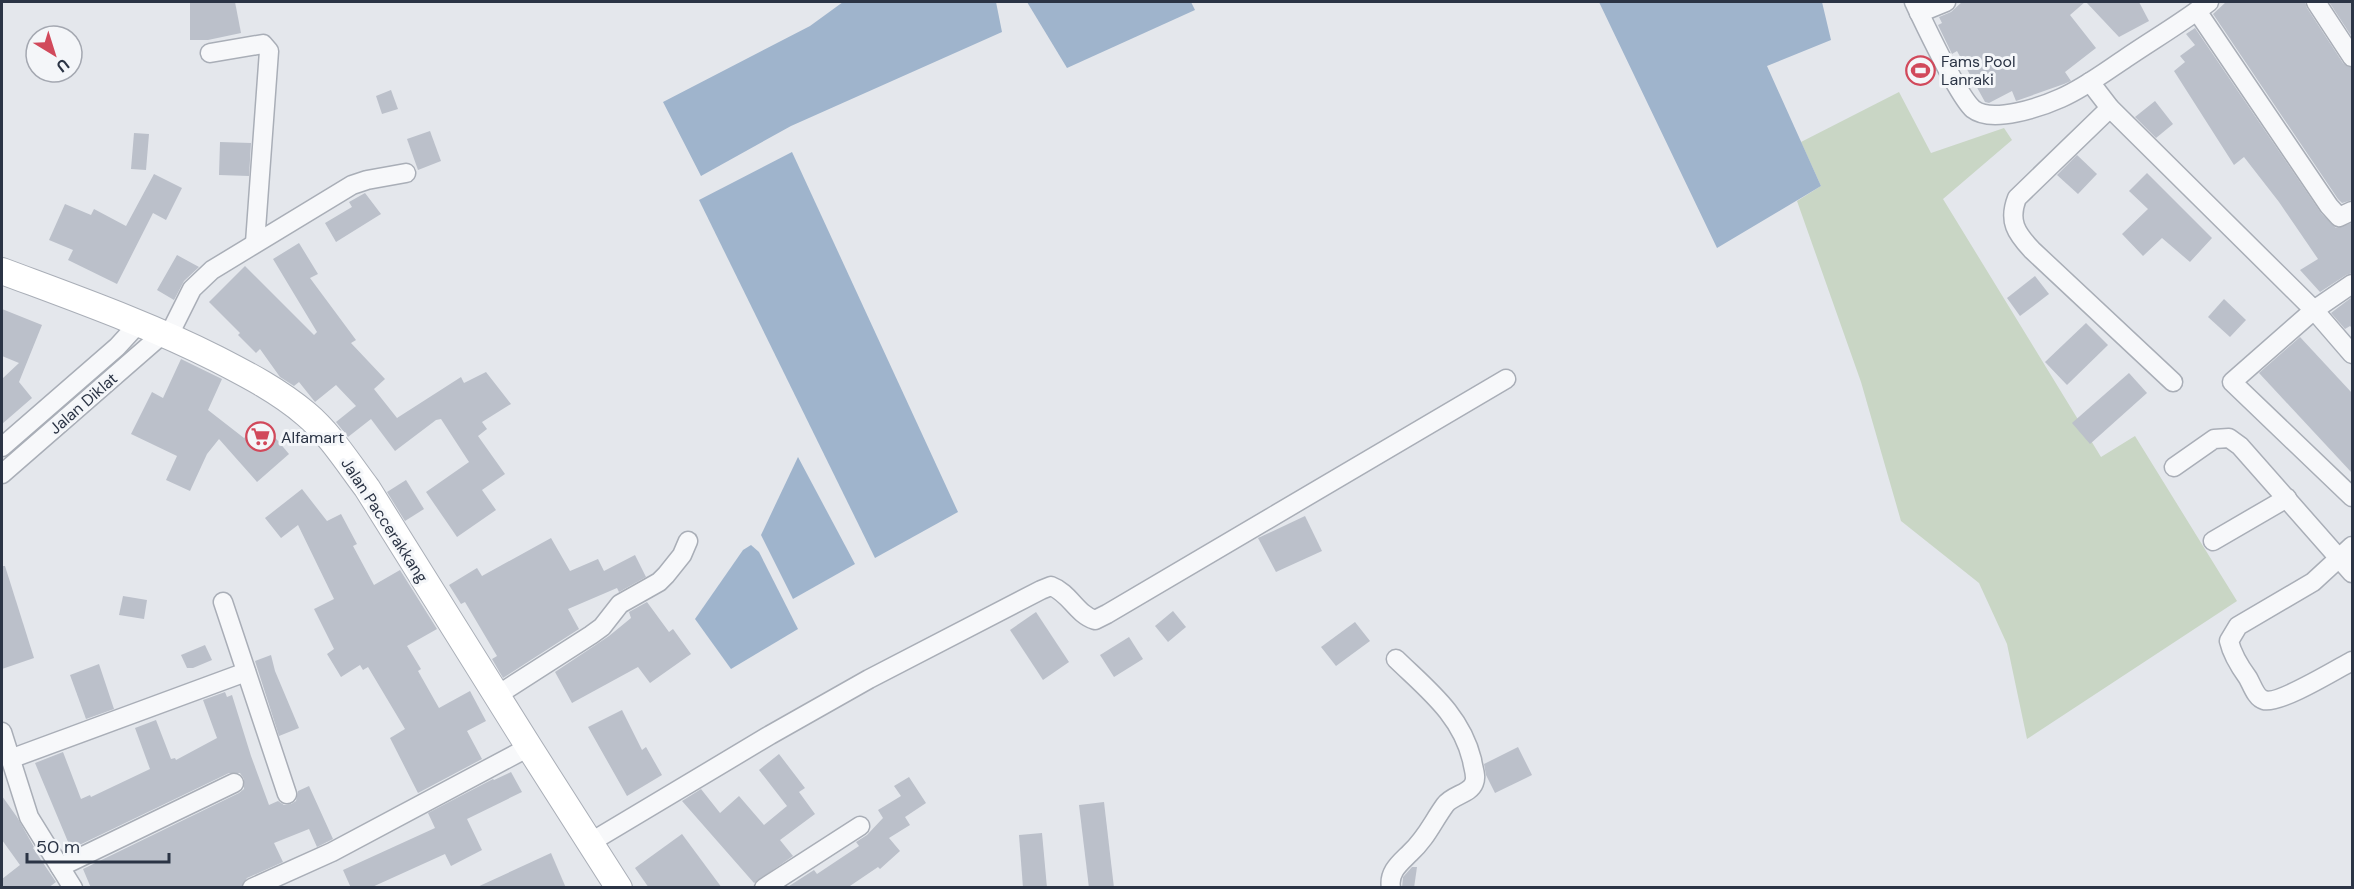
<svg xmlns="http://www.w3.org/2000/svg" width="2354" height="889" font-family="'DM Sans',sans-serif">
<rect width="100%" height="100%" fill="#e4e7ec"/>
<polygon fill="#c9d6c5" points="1899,92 1931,153 2004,128 2012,140 1943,199 2101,457 2135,436 2237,601 2027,739 2007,644 1979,583 1901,521 1861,382 1797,201 1821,186 1801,142"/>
<g fill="#9fb4cc">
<polygon points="843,2 996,2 1002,32 791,126 701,176 663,102 810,26"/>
<polygon points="1027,2 1191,2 1195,10 1067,68"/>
<polygon points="1599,2 1822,2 1831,40 1767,66 1821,186 1717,248"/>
<polygon points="792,152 958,512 875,558 699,200"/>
<polygon points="798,457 855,564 793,599 761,535"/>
<polygon points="751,545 759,552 798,629 731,669 695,619 743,550"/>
</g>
<g fill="#bbc0ca">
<polygon points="190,2 235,2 241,33 208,40 190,40"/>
<polygon points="1962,2 2085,2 2070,15 2096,48 2065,72 2071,81 2064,84 2016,101 2012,91 1989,103 1985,102 1957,51 1952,54 1938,25 1942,23 1939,17 1951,12"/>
<polygon points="2086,2 2139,2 2149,21 2119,37"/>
<polygon points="2226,2 2305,2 2307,8 2343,63 2352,68 2352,200 2342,203 2338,199 2213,14"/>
<polygon points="2329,2 2352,2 2352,37"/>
<polygon points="2195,28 2321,213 2336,228 2352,223 2352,273 2346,275 2320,292 2300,270 2318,259 2279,202 2244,157 2234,165 2174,71 2185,62 2180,56 2195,45 2186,34"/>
<polygon points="391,90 398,109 382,114 376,96"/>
<polygon points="2155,101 2173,124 2156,138 2135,117"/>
<polygon points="430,131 441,161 418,170 407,139"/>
<polygon points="134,133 149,134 146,170 131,169"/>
<polygon points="220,142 251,143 249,176 219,175"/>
<polygon points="2077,155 2097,174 2078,194 2057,175"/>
<polygon points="2147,173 2212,238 2190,262 2162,238 2143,256 2122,234 2148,209 2129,191"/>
<polygon points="154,174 182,188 166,220 153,213 117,284 68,260 73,250 49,240 65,204 91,215 94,209 126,226"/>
<polygon points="365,193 381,214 336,242 325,223 352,207 349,202"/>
<polygon points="299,243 318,274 310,278 356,340 351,343 385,379 374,389 397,418 461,377 464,383 486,372 511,404 482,422 487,429 478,436 505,474 482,490 496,510 457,537 426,492 469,462 441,419 436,420 395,451 371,419 348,437 336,422 356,406 336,385 315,402 299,382 294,386 280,377 260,349 256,353 238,335 240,333 209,302 245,266 314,335 317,332 273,259"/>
<polygon points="177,255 199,267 184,281 174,300 157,290"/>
<polygon points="2035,276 2049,294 2020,316 2007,298"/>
<polygon points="2352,297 2352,328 2350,326 2345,329 2331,313"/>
<polygon points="2224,299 2246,320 2230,337 2208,317"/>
<polygon points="2,309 42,325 19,382 32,398 2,424 2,379 19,363 2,356"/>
<polygon points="2086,323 2108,345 2067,385 2045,362"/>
<polygon points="2300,337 2352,393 2352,473 2259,373"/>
<polygon points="181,359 222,379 208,410 244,438 262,422 289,454 257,482 219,439 207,454 190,491 166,480 177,456 131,434 152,392 163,398"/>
<polygon points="2129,373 2147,393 2090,444 2072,423"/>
<polygon points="406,480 424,509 405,521 387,492"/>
<polygon points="302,489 327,521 341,514 357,544 353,546 374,585 400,570 437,629 407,646 421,669 418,671 439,708 470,691 486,721 467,731 482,759 418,793 390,738 405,729 368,667 363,670 360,665 341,677 327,654 334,649 314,609 334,599 298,525 281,538 265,518"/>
<polygon points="1305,516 1322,551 1276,572 1258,538"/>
<polygon points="551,538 570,571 598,559 604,571 635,555 646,577 619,592 617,588 568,609 579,629 503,678 492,659 497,656 465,602 461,604 449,585 477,568 482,576"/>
<polygon points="2,566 5,566 34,658 2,669"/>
<polygon points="123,596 147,600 144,619 119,615"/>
<polygon points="647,602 669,632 673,629 691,654 650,683 638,667 572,703 555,672 609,636 631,618 629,612"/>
<polygon points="1173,611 1186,627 1168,642 1155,626"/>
<polygon points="1036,612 1069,662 1043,680 1010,630"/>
<polygon points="1355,622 1370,641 1336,666 1321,647"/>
<polygon points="1129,637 1143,659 1114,677 1100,655"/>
<polygon points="205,645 212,660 193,668 187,668 181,655"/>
<polygon points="271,655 275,671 299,728 279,736 255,661"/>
<polygon points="99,664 114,709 86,719 70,675"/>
<polygon points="225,692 227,697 232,695 251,756 269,805 278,801 284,805 291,804 296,801 298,791 309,786 333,839 317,847 309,829 274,843 283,862 247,878 241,888 91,888 83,869 239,793 244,789 244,779 240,773 229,773 71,849 35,763 63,752 81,799 90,795 91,797 150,769 135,728 156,720 171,759 175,758 176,760 217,738 203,700"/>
<polygon points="622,710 642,750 646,747 662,775 627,796 588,727"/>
<polygon points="1518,747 1532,775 1495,793 1486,775 1484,764"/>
<polygon points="779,754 805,788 799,792 815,814 780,840 793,856 754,883 682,801 701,789 720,813 739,796 764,825 787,806 759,770"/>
<polygon points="511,772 522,792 467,819 482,850 451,866 445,854 370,888 351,888 343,870 435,828 428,813 493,779 494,780"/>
<polygon points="909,777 926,803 905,817 910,825 889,838 900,851 880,869 878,867 847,888 786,888 814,870 817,874 859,846 856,842 867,835 883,818 878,810 901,796 894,786"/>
<polygon points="2,796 17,817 34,847 33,848 56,882 48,888 2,888 2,879 20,865 2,840"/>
<polygon points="1104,802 1114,888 1089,888 1079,805"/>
<polygon points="1042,833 1047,888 1023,888 1019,835"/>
<polygon points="682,834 722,888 649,888 635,868"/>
<polygon points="551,853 566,888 475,888"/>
<polygon points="1412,867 1417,867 1414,888 1402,888 1403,877"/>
</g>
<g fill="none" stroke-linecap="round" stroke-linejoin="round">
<defs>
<g id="street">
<path d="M1914 2C1924 23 1958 96 1973 109 1992 124 2041 107 2061 98 2084 88 2105 72 2126 58 2154 39 2183 22 2209 2"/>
<polyline points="2316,2 2352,57"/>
<polyline points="2197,11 2329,206 2339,217 2352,211"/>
<polyline points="1919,13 1946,2"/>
<polyline points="210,53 263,44 269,51 255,243"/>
<polyline points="2090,82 2110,108 2314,310 2352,354"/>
<path d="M2110 108 2017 198C2008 221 2016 233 2032 250L2173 382"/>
<polyline points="2352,284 2314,310 2232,382 2352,497"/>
<polyline points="169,335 192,289 212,270 352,185 367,180 406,173"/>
<polyline points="2,447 117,347 139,323"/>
<polyline points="2174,467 2214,439 2229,438 2240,446 2352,573"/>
<polyline points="2,474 165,332"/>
<polyline points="2213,541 2287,498"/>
<path d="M2352 546 2313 582 2238 626 2229 641C2232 654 2240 667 2248 678 2252 685 2256 698 2264 700 2278 705 2337 669 2352 661"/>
<polyline points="223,602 287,794"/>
<polyline points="496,696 591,635 602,627 620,604 659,582 666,575 682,555 688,541"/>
<polyline points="2,732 29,817 73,888"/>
<polyline points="10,759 246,672"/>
<path d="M591 842 770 735 869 679 1041 590 1051 586C1070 593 1076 614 1095 620L1107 614 1506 379"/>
<polyline points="60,867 234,783"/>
<polyline points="252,888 332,852 529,747"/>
<polyline points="764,888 860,826"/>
<path d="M1391 888C1388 872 1400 863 1410 853 1427 837 1432 823 1445 805 1452 795 1470 794 1474 783 1477 776 1473 768 1472 760 1461 715 1428 690 1396 659"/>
</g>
<path id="secondary" d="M2 271C74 298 148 324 217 359 248 375 279 391 306 414 330 434 348 463 367 488L529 747 619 888"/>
</defs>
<use href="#street" stroke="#a9aeb7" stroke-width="21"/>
<use href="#secondary" stroke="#a9aeb7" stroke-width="28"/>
<use href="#street" stroke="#f7f8fa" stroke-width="18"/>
<use href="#secondary" stroke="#fff" stroke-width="26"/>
</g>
<defs>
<symbol id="stadium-ring" viewBox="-11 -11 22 22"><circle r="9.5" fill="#f4f6f9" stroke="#d1495b" stroke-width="1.5"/><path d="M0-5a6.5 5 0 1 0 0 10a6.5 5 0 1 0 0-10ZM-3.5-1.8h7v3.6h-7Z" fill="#d1495b"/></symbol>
<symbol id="supermarket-ring" viewBox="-11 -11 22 22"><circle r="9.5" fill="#f4f6f9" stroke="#d1495b" stroke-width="1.5"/><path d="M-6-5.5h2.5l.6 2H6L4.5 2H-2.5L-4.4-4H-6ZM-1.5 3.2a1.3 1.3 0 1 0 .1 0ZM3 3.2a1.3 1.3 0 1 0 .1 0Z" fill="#d1495b"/></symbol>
</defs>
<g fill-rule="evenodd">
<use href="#stadium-ring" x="1904" y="54" width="33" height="33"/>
<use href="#supermarket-ring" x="244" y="420" width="33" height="33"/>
</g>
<g text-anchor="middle" stroke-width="6" stroke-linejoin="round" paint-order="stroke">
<g font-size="16" fill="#2b3445" stroke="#f4f6f9" text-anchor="start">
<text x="1941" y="67">Fams Pool<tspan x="1941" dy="18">Lanraki</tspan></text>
<text x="281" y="443">Alfamart</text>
</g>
<g font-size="16" fill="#2b3445" stroke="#f4f6f9">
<text transform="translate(83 403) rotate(-41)" y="6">Jalan Diklat</text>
<text transform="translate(385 520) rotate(57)" y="6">Jalan Paccerakkang</text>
</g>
</g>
<rect width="2354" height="889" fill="none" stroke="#2b3445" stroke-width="6"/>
<g transform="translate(54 54) rotate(142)"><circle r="28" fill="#f4f6f9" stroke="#a4a8b1" stroke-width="1.5"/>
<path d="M0-4.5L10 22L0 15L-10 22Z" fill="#d1495b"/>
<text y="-9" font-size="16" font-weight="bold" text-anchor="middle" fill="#2b3445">U</text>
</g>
<path d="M27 853v9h142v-9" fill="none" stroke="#2b3445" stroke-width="3"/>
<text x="36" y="853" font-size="18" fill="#2b3445" stroke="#f4f6f9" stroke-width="4.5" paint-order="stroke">50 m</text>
</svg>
